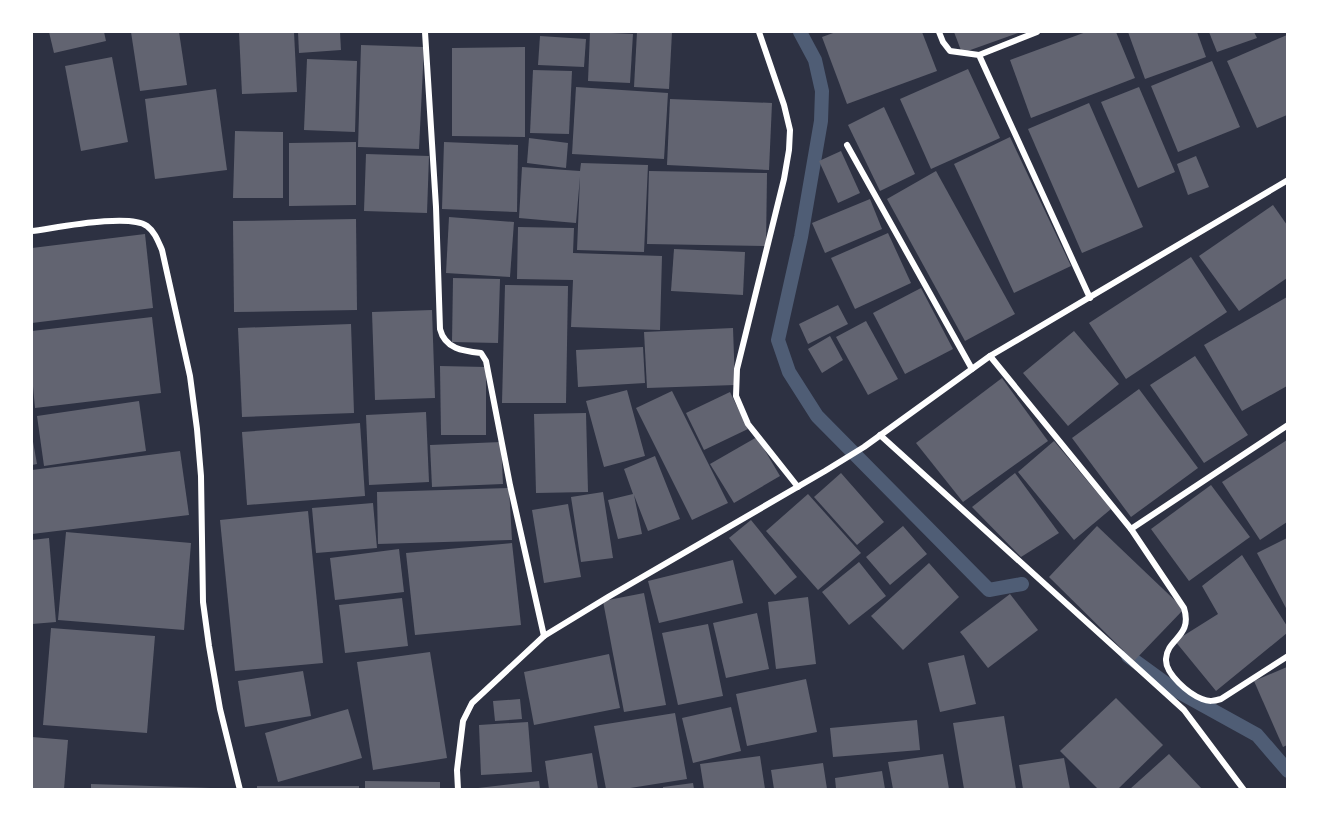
<svg xmlns="http://www.w3.org/2000/svg" width="1319" height="821" font-family="'Space Grotesk',sans-serif">
<rect width="100%" height="100%" fill="#2d3142"/>
<g fill="none" stroke-linecap="round" stroke-linejoin="round">
<g stroke="#4f5d75" stroke-width="14">
<polyline points="800,32 815,60 822,91 821,121 801,237 778,340 789,372 817,416 989,590 1022,584"/>
<polyline points="1128,656 1172,688 1257,735 1288,771"/>
</g>
</g>
<g fill="#626471">
<polygon points="49,32 104,32 106,41 54,53"/>
<polygon points="131,32 179,32 187,85 140,91"/>
<polygon points="239,32 294,32 297,92 242,94"/>
<polygon points="298,32 340,32 341,50 299,53"/>
<polygon points="590,32 633,34 630,83 588,81"/>
<polygon points="637,32 672,32 669,89 634,87"/>
<polygon points="836,32 922,32 937,71 847,104 822,37"/>
<polygon points="954,32 1021,32 962,53"/>
<polygon points="1086,32 1116,32 1135,78 1031,118 1010,60"/>
<polygon points="1128,32 1197,32 1206,57 1145,79"/>
<polygon points="1209,32 1254,32 1257,38 1217,52"/>
<polygon points="1287,35 1287,115 1257,128 1227,61"/>
<polygon points="540,36 586,39 584,67 538,65"/>
<polygon points="361,45 424,47 419,149 358,147"/>
<polygon points="525,47 525,137 452,136 452,48"/>
<polygon points="112,57 128,142 81,151 65,66"/>
<polygon points="307,59 357,61 355,132 304,130"/>
<polygon points="1212,61 1240,127 1178,152 1151,86"/>
<polygon points="968,69 1000,138 931,169 900,99"/>
<polygon points="533,70 572,71 569,134 530,133"/>
<polygon points="576,87 668,93 664,159 572,154"/>
<polygon points="1139,87 1175,172 1138,188 1101,102"/>
<polygon points="216,89 227,170 155,179 145,99"/>
<polygon points="670,99 772,103 769,170 667,165"/>
<polygon points="1089,103 1143,227 1082,253 1028,129"/>
<polygon points="884,107 915,174 880,191 848,125"/>
<polygon points="235,131 283,132 283,198 233,198"/>
<polygon points="1010,137 1071,266 1014,293 954,164"/>
<polygon points="529,138 568,143 566,168 527,163"/>
<polygon points="356,142 356,205 289,206 289,143"/>
<polygon points="444,142 518,145 517,212 442,209"/>
<polygon points="841,151 860,193 838,203 819,161"/>
<polygon points="366,154 429,156 427,213 364,211"/>
<polygon points="1196,156 1209,187 1188,195 1177,164"/>
<polygon points="581,163 648,165 644,252 577,250 580,177 576,223 519,218 522,167 580,171"/>
<polygon points="649,171 767,173 766,246 647,244"/>
<polygon points="936,171 1015,314 965,341 887,199"/>
<polygon points="870,199 882,229 825,253 812,223"/>
<polygon points="1273,205 1287,225 1287,278 1239,311 1199,256"/>
<polygon points="449,217 514,222 510,277 446,273"/>
<polygon points="356,219 357,310 234,312 233,221"/>
<polygon points="518,227 574,228 573,253 662,256 660,330 571,327 573,280 517,279"/>
<polygon points="888,233 911,283 855,309 831,258"/>
<polygon points="145,234 153,308 32,323 32,248"/>
<polygon points="674,249 745,252 743,295 671,291"/>
<polygon points="1191,257 1227,312 1126,379 1089,323"/>
<polygon points="453,278 500,279 498,343 452,342"/>
<polygon points="505,285 568,286 566,403 502,403"/>
<polygon points="921,288 953,349 905,374 873,313"/>
<polygon points="1287,297 1287,386 1242,411 1204,345"/>
<polygon points="838,305 848,324 808,344 799,324"/>
<polygon points="432,310 435,398 375,400 372,312"/>
<polygon points="152,317 161,393 35,408 32,376 32,331"/>
<polygon points="866,321 898,379 868,395 836,337"/>
<polygon points="351,324 354,413 242,417 238,328"/>
<polygon points="733,328 735,385 647,388 644,332"/>
<polygon points="1074,331 1119,384 1068,426 1023,373"/>
<polygon points="830,336 843,360 822,373 808,349"/>
<polygon points="643,347 645,383 578,387 576,350"/>
<polygon points="1195,356 1248,435 1204,463 1150,385"/>
<polygon points="440,366 486,367 486,435 441,435"/>
<polygon points="1002,378 1048,441 963,502 916,443"/>
<polygon points="1139,389 1198,468 1131,517 1072,438"/>
<polygon points="627,390 645,456 604,467 586,401"/>
<polygon points="672,391 728,503 692,520 636,408"/>
<polygon points="730,392 748,429 704,450 686,413"/>
<polygon points="139,401 146,451 44,466 37,416"/>
<polygon points="426,412 429,482 369,485 366,415"/>
<polygon points="586,413 588,492 536,493 534,414"/>
<polygon points="360,423 365,496 247,505 242,432"/>
<polygon points="32,436 37,464 32,465"/>
<polygon points="757,437 780,476 734,503 710,464"/>
<polygon points="1287,440 1287,522 1260,540 1222,482"/>
<polygon points="1054,441 1111,509 1074,540 1018,472"/>
<polygon points="501,442 503,484 432,487 430,445"/>
<polygon points="180,451 189,515 32,534 32,470"/>
<polygon points="655,456 680,519 648,531 634,495 642,534 618,539 608,500 633,494 624,469"/>
<polygon points="841,473 884,522 857,545 814,497"/>
<polygon points="1015,473 1059,533 1021,557 972,507"/>
<polygon points="1211,485 1250,537 1189,581 1151,529"/>
<polygon points="509,488 512,540 378,544 377,492"/>
<polygon points="603,492 613,558 581,562 571,497"/>
<polygon points="808,494 861,553 818,590 766,531"/>
<polygon points="373,503 377,548 316,553 312,508"/>
<polygon points="568,504 581,577 544,583 532,510"/>
<polygon points="308,511 323,663 235,671 220,520"/>
<polygon points="751,520 797,577 775,595 729,538"/>
<polygon points="903,526 927,554 890,585 866,557"/>
<polygon points="1097,526 1184,609 1134,661 1049,577"/>
<polygon points="66,532 191,543 184,630 58,620"/>
<polygon points="49,538 56,622 32,624 32,540"/>
<polygon points="1287,538 1287,610 1257,553"/>
<polygon points="512,543 521,625 415,635 406,553"/>
<polygon points="399,549 404,592 335,600 330,558"/>
<polygon points="1242,555 1287,626 1287,633 1216,691 1175,641 1218,614 1202,586"/>
<polygon points="733,560 743,603 659,623 648,581"/>
<polygon points="859,562 886,596 849,625 822,592"/>
<polygon points="929,563 959,597 903,650 871,616"/>
<polygon points="644,593 666,705 624,712 603,601"/>
<polygon points="1010,594 1038,630 988,668 960,632"/>
<polygon points="808,597 816,664 776,669 768,602"/>
<polygon points="402,598 408,646 345,653 339,605"/>
<polygon points="757,613 769,669 726,678 713,623"/>
<polygon points="708,624 723,696 678,705 662,633"/>
<polygon points="51,628 155,636 147,733 43,725"/>
<polygon points="430,652 447,758 373,770 357,662"/>
<polygon points="609,654 620,708 534,725 524,672"/>
<polygon points="964,655 976,704 940,712 928,663"/>
<polygon points="1287,667 1287,745 1283,747 1254,681"/>
<polygon points="303,671 311,716 245,727 238,681"/>
<polygon points="806,679 817,732 747,746 736,694"/>
<polygon points="1116,698 1163,745 1118,789 1098,789 1060,751"/>
<polygon points="520,699 522,719 495,721 493,701"/>
<polygon points="731,707 741,751 693,763 682,718"/>
<polygon points="348,709 362,758 278,782 265,733"/>
<polygon points="675,713 687,779 624,789 606,789 594,726"/>
<polygon points="1004,716 1016,789 964,789 953,723"/>
<polygon points="917,720 920,750 833,757 830,728"/>
<polygon points="528,722 532,772 481,775 479,725"/>
<polygon points="32,737 68,740 64,789 32,789"/>
<polygon points="592,753 598,789 549,789 545,761"/>
<polygon points="943,754 949,789 893,789 888,762"/>
<polygon points="1169,754 1202,789 1130,789"/>
<polygon points="760,756 765,789 704,789 700,764"/>
<polygon points="1064,758 1070,789 1023,789 1019,765"/>
<polygon points="823,763 827,789 774,789 771,770"/>
<polygon points="882,771 885,789 836,789 835,778"/>
<polygon points="365,781 440,782 440,789 365,789"/>
<polygon points="539,781 540,789 478,789 478,788"/>
<polygon points="693,783 694,789 663,789 663,787"/>
<polygon points="91,784 211,788 211,789 91,789"/>
<rect x="257" y="786" width="102" height="3"/>
</g>
<g fill="none" stroke-linecap="round" stroke-linejoin="round">
<g stroke="#fff" stroke-width="6">
<path d="M425 32 436 207 440 329C445 349 463 351 481 353L486 361 510 485 544 636"/>
<polyline points="759,32 784,105 790,130 789,150 784,179 737,369 736,396 748,424 798,487"/>
<polyline points="939,32 943,42 950,51 979,55 1090,298"/>
<polyline points="979,55 1037,32"/>
<polyline points="847,145 972,369"/>
<path d="M32 231C56 228 129 213 147 226 155 232 158 241 162 250L190 376 197 429 201 476 203 602 209 646 220 709 240 790"/>
<path d="M990 356 1131 529 1184 608C1193 637 1167 638 1166 659 1165 674 1189 694 1202 699 1209 702 1214 701 1221 699L1288 656"/>
<polyline points="880,435 1184,710 1244,790"/>
<polyline points="1131,529 1288,425"/>
<polyline points="458,790 457,770 463,721 472,703 544,636 608,597 825,471 864,447 990,356 1288,180"/>
</g>
</g>
<rect width="1319" height="821" fill="none" stroke="#ffffff" stroke-width="66"/>
</svg>
